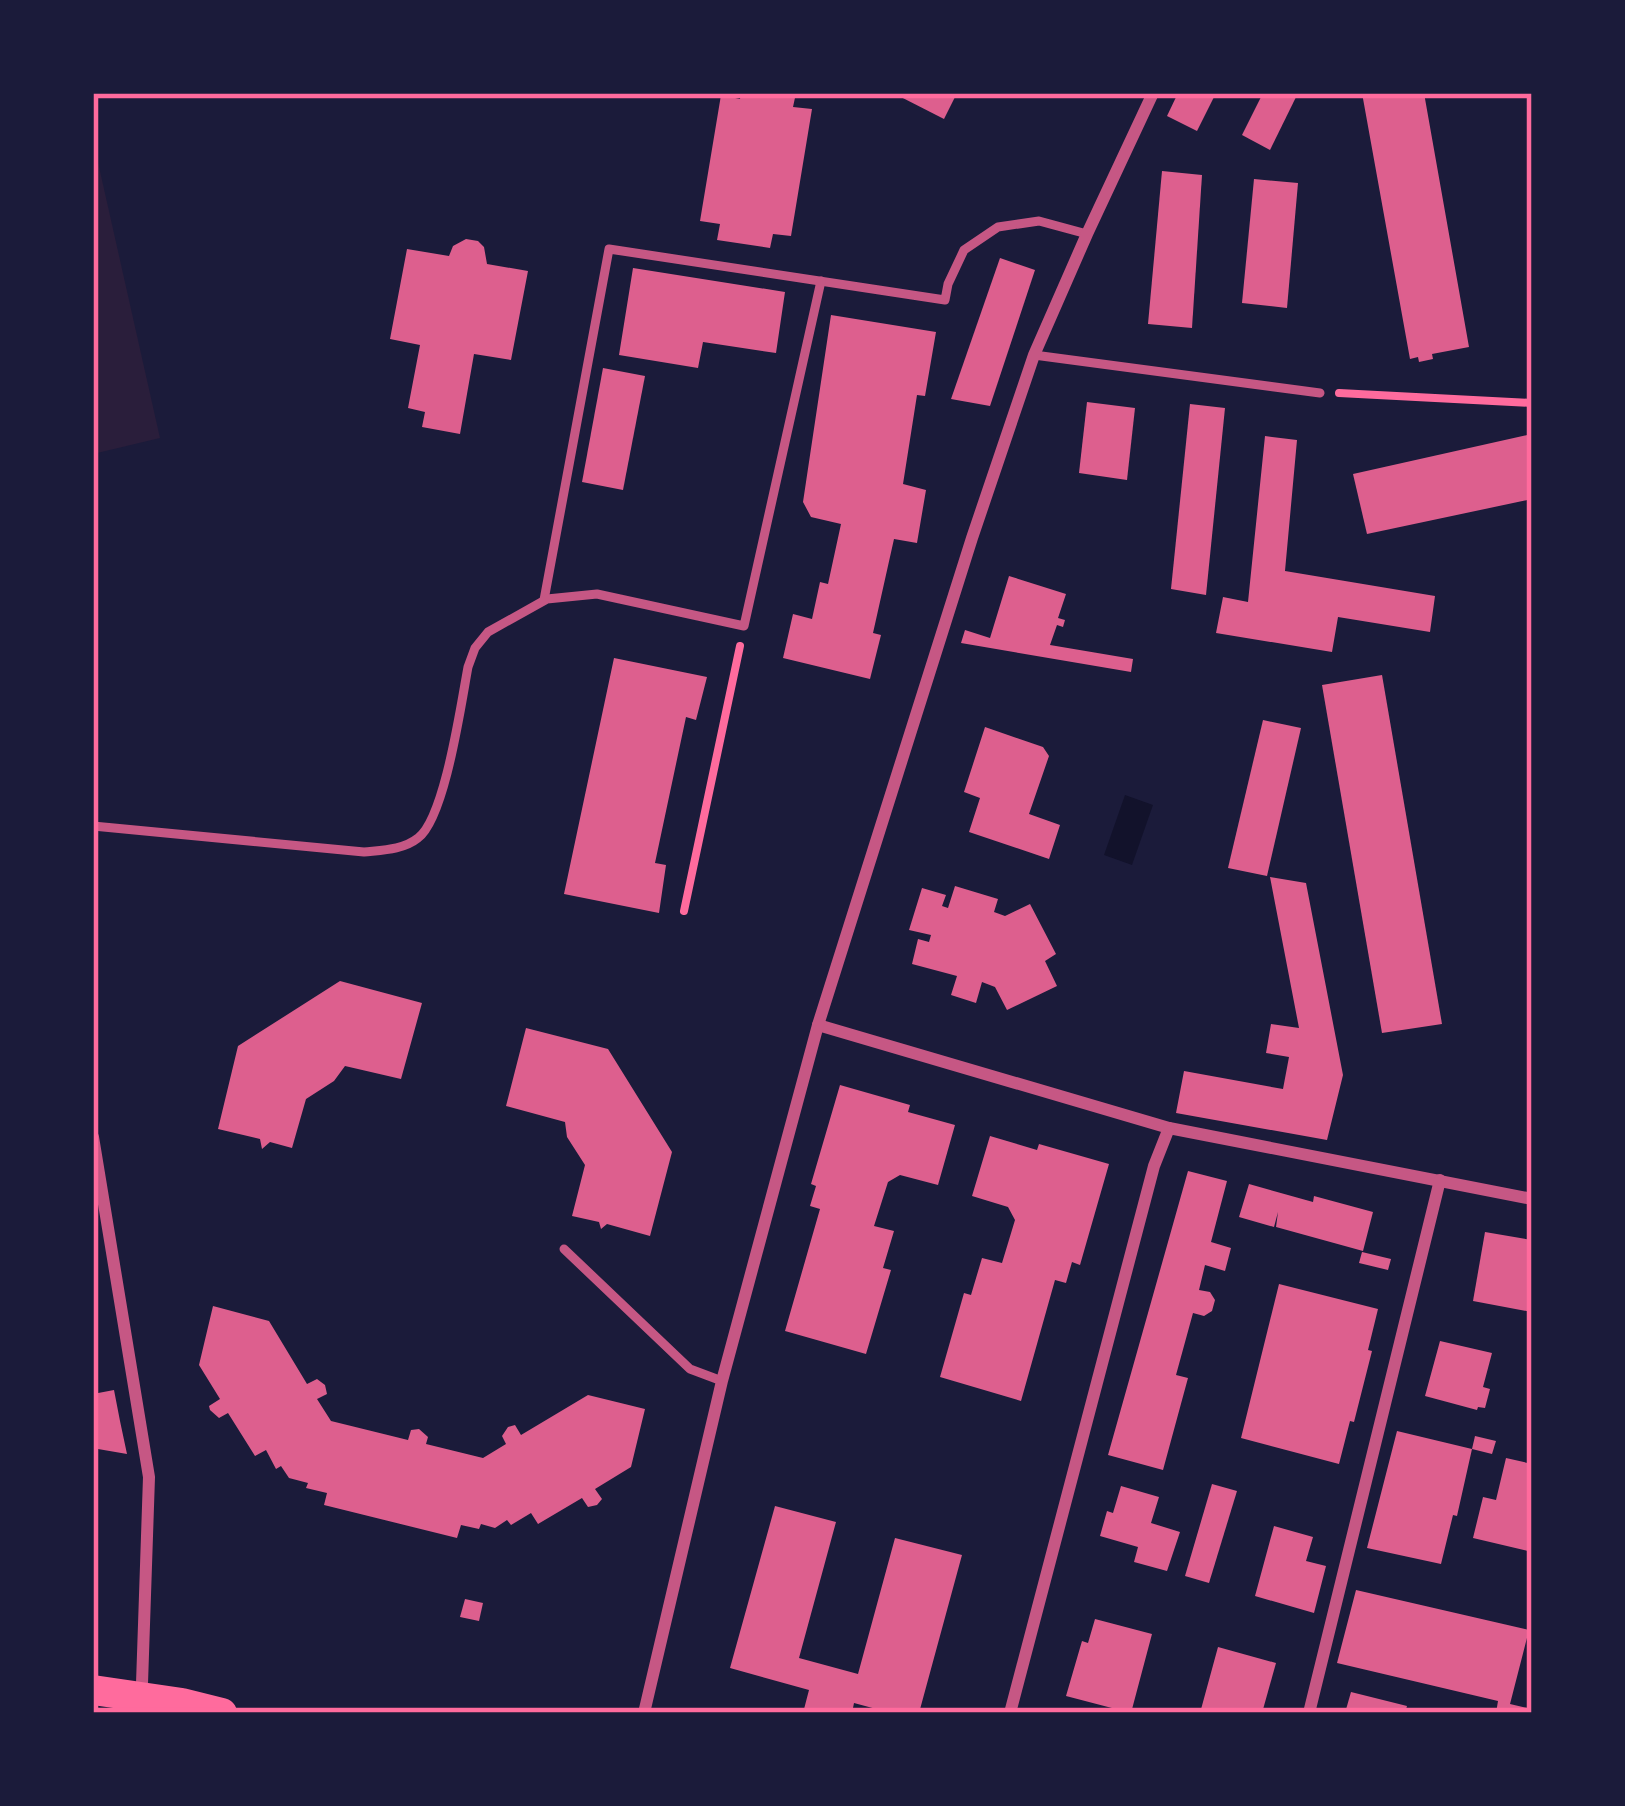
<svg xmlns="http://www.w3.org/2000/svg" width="1625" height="1806" font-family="'Source Sans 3',sans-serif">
<rect width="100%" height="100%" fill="#1b1b3a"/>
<polygon fill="#2a1e3b" points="93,140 160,438 93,454"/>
<polygon fill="#12122b" points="1125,795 1153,805 1132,865 1104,855"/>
<g fill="#dd5f8e">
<polygon points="741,93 796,93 793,107 812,109 791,236 773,234 770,248 717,240 720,224 700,221 721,95 740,99"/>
<polygon points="893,93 957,93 944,119"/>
<polygon points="1178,93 1216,93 1197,131 1167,116"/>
<polygon points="1263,93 1298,93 1270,150 1242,135"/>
<polygon points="1362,93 1424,93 1469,347 1432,354 1433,359 1419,362 1418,357 1410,359"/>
<polygon points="1162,171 1202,175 1192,328 1148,324"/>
<polygon points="1254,179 1298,183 1287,308 1242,303"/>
<polygon points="466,239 478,241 484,247 487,264 528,271 511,360 474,354 460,434 422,427 425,412 408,408 420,345 390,339 407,249 449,256 453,246"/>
<polygon points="1000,258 1035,270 990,406 951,399"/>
<polygon points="633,268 785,292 776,353 703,342 698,368 619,355"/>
<polygon points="831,315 936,332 925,396 917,395 903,484 926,490 917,543 894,539 873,633 881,635 870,679 783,658 793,614 812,619 820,582 828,584 841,524 811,517 803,502"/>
<polygon points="603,368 645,376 623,490 582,482"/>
<polygon points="1087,402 1135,408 1127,480 1079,473"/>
<polygon points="1190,404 1225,408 1206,595 1171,589"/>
<polygon points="1532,434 1532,499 1367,534 1353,474"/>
<polygon points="1265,436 1297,440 1285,571 1435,596 1430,632 1338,617 1332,652 1216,633 1223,597 1248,602"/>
<polygon points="1009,576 1066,594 1058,618 1065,620 1063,627 1057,625 1050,645 1133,659 1131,672 961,643 965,630 990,638"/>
<polygon points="614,658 707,677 696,720 686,717 655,863 666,865 659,913 564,894"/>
<polygon points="1382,675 1442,1024 1382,1033 1322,685"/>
<polygon points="1263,720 1301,728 1267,876 1228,868"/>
<polygon points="985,727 1043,747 1049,756 1029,814 1060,825 1049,859 969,832 980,798 964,792"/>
<polygon points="1270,877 1306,883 1343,1075 1327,1140 1176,1113 1184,1071 1283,1089 1289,1057 1266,1053 1271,1024 1299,1028"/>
<polygon points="955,886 998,899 994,912 1005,916 1030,904 1056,954 1045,961 1057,986 1007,1010 995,987 982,982 976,1003 951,995 957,976 912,964 918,939 929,942 931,935 909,930 922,888 946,895 942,906 948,908"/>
<polygon points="340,981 422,1003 401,1079 345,1066 334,1081 306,1099 292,1148 270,1142 262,1149 260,1139 218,1129 238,1046"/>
<polygon points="526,1028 608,1049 672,1152 650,1236 607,1224 601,1229 599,1222 572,1216 585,1165 567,1137 565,1122 506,1106"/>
<polygon points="840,1085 910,1105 908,1112 955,1125 938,1185 900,1175 888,1182 874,1226 894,1231 883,1268 891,1270 866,1354 785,1331 820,1209 810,1206 816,1186 811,1184"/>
<polygon points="990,1136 1037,1150 1039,1144 1109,1164 1080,1265 1072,1262 1066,1283 1055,1280 1021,1401 940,1377 964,1293 971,1295 982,1258 1002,1263 1015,1220 1008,1207 972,1196"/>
<polygon points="1188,1171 1227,1181 1211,1242 1231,1248 1225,1271 1205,1265 1199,1290 1210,1292 1215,1300 1212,1311 1204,1316 1193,1313 1176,1375 1188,1378 1163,1470 1108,1455"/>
<polygon points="1249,1184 1313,1202 1314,1196 1373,1212 1363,1251 1276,1227 1278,1212 1274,1227 1239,1217"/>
<polygon points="1485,1232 1532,1240 1532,1312 1473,1301"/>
<polygon points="1362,1252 1391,1259 1388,1270 1359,1263"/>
<polygon points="1279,1284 1378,1309 1368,1350 1372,1351 1354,1422 1350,1421 1339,1464 1241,1438"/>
<polygon points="213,1306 269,1321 307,1384 317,1379 325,1385 327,1394 317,1399 331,1421 408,1440 411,1430 419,1429 428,1437 426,1444 483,1458 506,1444 502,1436 508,1427 515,1425 521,1435 588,1395 645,1409 631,1467 595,1489 602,1499 597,1505 588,1507 582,1498 538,1524 531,1513 511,1525 507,1520 495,1528 481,1524 479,1529 461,1525 457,1538 324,1505 327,1493 306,1488 308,1483 289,1478 281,1466 276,1469 266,1450 255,1456 228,1413 219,1418 210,1410 209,1406 220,1399 199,1365"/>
<polygon points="1440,1341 1492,1353 1483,1387 1490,1389 1485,1408 1478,1407 1477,1410 1425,1396"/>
<polygon points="114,1390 120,1421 127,1454 98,1449 93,1421 93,1394"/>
<polygon points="1397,1431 1472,1449 1457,1516 1453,1515 1441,1564 1367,1548"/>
<polygon points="1475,1436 1496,1441 1492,1454 1472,1449"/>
<polygon points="1506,1458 1532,1464 1532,1552 1473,1538 1483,1497 1496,1500"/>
<polygon points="1212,1484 1237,1491 1209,1583 1185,1576"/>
<polygon points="1121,1486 1159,1497 1151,1523 1180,1532 1167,1571 1134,1562 1138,1547 1100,1536 1107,1511 1113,1513"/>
<polygon points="775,1506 836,1522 799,1658 858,1674 895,1538 962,1555 919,1713 891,1713 854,1703 852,1713 803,1713 809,1690 730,1668"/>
<polygon points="1274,1526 1313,1537 1306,1561 1326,1566 1314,1613 1255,1596"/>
<polygon points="1356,1590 1529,1630 1510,1704 1532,1709 1532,1713 1496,1713 1498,1701 1337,1663"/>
<polygon points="465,1599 483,1603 479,1621 460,1617"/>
<polygon points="1095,1619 1152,1634 1131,1713 1066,1696 1082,1641 1088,1643"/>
<polygon points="1218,1647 1276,1663 1262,1713 1200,1713"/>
<polygon points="1351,1692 1407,1706 1405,1713 1345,1713"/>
</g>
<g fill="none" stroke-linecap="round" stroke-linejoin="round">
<g stroke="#ff6b9d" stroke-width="8">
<polyline points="1339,393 1532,403"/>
<polyline points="684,911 740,646"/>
</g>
<g stroke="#c65784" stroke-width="9">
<polyline points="1034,355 1320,393"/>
<polyline points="544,600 609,249 945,300 948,284 964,250 998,227 1039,221 1087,234"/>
<path d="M93 826 364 852C382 850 403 850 418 838 445 818 461 704 468 667L475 648 488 632 547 599 597 594 744 626 821 281"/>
<polyline points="564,1249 690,1369 722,1381"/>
</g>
<g stroke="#c65784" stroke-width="12">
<polyline points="818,1025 1169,1128 1532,1199"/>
<polyline points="93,1137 149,1477 141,1713"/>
<polyline points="644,1713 722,1381 818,1025 972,538 1034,355 1087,234 1153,93"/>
<polyline points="1010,1713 1154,1166 1169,1128"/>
<polyline points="1309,1713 1440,1180"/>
</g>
<polyline stroke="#ff6b9d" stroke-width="30" points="93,1690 182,1703 222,1713"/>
</g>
<rect width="1625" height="1806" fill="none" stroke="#1b1b3a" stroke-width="192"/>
<rect x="96" y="96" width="1433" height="1614" fill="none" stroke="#ff6b9d" stroke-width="4.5"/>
</svg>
